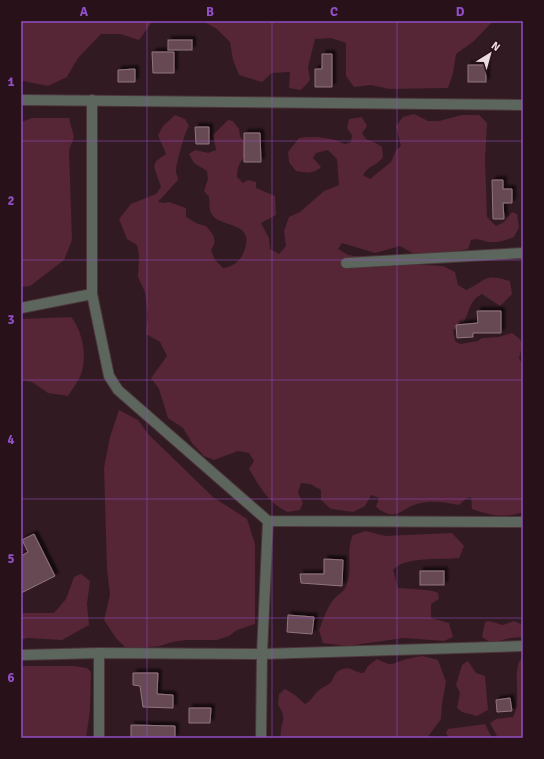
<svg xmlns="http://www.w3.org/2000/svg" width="544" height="759" font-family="Signika,sans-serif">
<defs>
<filter id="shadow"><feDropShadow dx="3.5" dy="-3.5" stdDeviation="1" flood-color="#0009"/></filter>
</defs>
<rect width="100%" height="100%" fill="#321a22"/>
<g fill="#562536">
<polygon points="21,21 157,21 152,22 139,40 120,34 101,34 78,58 67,77 48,86 23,81 21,78"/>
<polygon points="203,21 493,21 474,41 456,54 453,73 448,88 389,89 371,85 354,87 346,76 346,43 331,38 315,39 308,67 310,80 301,90 289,88 290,72 272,73 262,82 239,75 233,60 230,42 217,29"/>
<path d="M414 114 428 121H439L462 115H479L487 123 485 160 487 217 496 226 504 222 512 212 517 214 519 227 514 237C506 240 498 243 489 242 482 241 478 238 471 240L468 249 421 258 400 246 375 253 342 243 338 249 348 255 367 258 375 268 389 264H409L443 266 455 272 458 285 466 290C488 280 483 273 510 281L512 294 500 306 482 294C478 296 474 299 472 303 465 315 468 324 453 330L455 341 460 344 478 341 482 338 499 337 512 333C525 342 523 344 519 358L523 366V512C505 519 489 515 472 509L471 497 466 499 459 505C447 503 433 500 421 503 400 507 398 524 376 507L379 498 371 495 365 506 353 512 331 509 321 500V490L310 484 301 483 298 493 303 503 300 510 288 512C269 504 260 487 249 469L254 461 249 453 238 451 214 460 204 456 192 443 183 428 168 418 159 389 151 378 167 356 160 342 146 334 148 315 145 292 138 277 139 255 137 245 127 239 119 219 131 204 156 194 161 187 154 167 156 161 166 154 158 135 163 126 175 115 185 119 189 126C185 131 176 164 176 171 176 174 178 177 178 180L158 202 163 203 169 202 186 208V217L198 224 206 226C213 234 218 240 211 250L215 260 223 268C232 267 239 262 243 254 257 222 225 228 214 217 208 210 210 205 209 197L204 191 208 179 207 171 194 163 189 154 195 150 208 153 216 150 213 135 228 120 233 121 239 129 240 136 248 147C246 161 237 159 237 177L243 183 248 180 256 182V188L275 196 276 215 261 223 269 238 270 249 279 254 286 246 284 231 289 217 300 212 324 191 339 185 337 159 328 150 316 153 313 158 321 167C314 174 306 173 296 171L289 162 288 152 299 138C316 136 329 137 345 144L351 142 352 135 347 128 349 119 362 117 367 126 362 133 366 139 374 142 382 147 383 157C376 167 370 164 363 175L370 179 391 162 396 150 401 146 396 126 403 117Z"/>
<polygon points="32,118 69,118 74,137 69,150 72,240 64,260 30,286 21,287 21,122"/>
<path d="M71 317C82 330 87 355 82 371 80 380 72 389 68 396L48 393 32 382 21 380V319Z"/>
<polygon points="119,410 138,420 148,434 213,497 247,519 255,544 255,624 237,630 229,636 217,640 186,640 172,642 160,646 127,649 116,638 104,620 110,595 107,569 104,468 110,437"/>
<path d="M366 531 385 536 452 533 464 546 459 558C441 560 405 556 393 570L398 588C408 589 432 589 438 593L439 599 431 604V618L449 623 453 637 444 641 404 638 347 646 323 643 319 630C323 621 327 607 333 600 337 595 344 592 346 586 354 568 345 551 353 535Z"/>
<polygon points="81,574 90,581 87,604 89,625 62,640 27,638 21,640 21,613 54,613 66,599 74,577"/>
<polygon points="489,621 503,625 514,621 523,625 523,637 511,638 491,643 482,637 485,622"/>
<path d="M423 656 438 660 446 682 442 704 441 719 427 738H281C279 722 289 721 278 705L279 694 285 689 295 695 305 704C311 701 313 696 318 691 322 687 328 686 331 682 335 676 335 671 343 669 352 666 356 674 364 673L368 666 377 659C391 666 390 665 403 660 409 658 416 657 423 656Z"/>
<path d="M523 657V738H498L490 723 496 719 513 717C523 700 510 668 523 657Z"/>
<polygon points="468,661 476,673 485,676 488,710 477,716 462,712 457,708 460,693 456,685 462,665"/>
<polygon points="21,666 74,666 87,668 91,672 90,710 86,738 21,738"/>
<polygon points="485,724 492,738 449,738 446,733 448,729"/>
</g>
<g fill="#664a53" stroke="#92747d" filter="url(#shadow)">
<rect x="168" y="40" width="24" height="10"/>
<polygon points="152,52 174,52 174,73 153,73"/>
<polygon points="322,54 332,54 332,87 315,87 315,69 322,69"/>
<rect x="468" y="65" width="18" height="17"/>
<polygon points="135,69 135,82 118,82 118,70"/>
<polygon points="195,127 209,127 209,144 196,144"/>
<polygon points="244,133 260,133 261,162 244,162"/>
<polygon points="492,180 503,180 503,189 512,189 512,203 503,203 504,219 493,219"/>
<polygon points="477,311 501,311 501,333 473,333 473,337 457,338 456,325 478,323"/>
<polygon points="34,534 55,576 21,593 21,556 28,552 22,540"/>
<polygon points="324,559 343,560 342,586 301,583 300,574 324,574"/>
<rect x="420" y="571" width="24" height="14"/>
<polygon points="288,615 314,617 312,634 287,632"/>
<polygon points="133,673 158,673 157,694 173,695 173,708 143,707 140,686 133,685"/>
<polygon points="510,698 512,711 497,712 496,700"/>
<polygon points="189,708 211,708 210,723 189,723"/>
<polygon points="131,725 175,726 175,738 131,738"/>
</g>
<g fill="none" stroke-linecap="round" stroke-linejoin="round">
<defs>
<g id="minor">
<polyline points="21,100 523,105"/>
<polyline points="92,100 92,294 109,376 118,390 268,521 523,522"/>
<polyline points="346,263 523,253"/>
<polyline points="21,308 92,294"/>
<polyline points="21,655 99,653 262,654 523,646"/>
<polyline points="99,738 99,653"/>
<polyline points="261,738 262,654 268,521"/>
</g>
</defs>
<use href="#minor" stroke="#4c353c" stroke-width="12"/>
<use href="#minor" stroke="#5d665d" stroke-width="10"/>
</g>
<path fill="none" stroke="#914fc5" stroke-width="1" stroke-opacity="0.55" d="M147 21V738M272 21V738M397 21V738M21 141H523M21 260H523M21 380H523M21 499H523M21 618H523"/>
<rect width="544" height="759" fill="none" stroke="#281119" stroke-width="44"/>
<g transform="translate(490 54) rotate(37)" stroke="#281119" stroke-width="3" paint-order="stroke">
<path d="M0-3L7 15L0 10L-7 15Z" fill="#ebdadf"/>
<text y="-6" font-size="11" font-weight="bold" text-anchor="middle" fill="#ebdadf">N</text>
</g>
<rect x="22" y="22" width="500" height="715" fill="none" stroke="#914fc5" stroke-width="1.5"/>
<g font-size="13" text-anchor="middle" font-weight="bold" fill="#914fc5">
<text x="84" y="16">A</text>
<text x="210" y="16">B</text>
<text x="334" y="16">C</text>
<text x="460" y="16">D</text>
<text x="11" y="86">1</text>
<text x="11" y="205">2</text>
<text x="11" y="324">3</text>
<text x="11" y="444">4</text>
<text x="11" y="563">5</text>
<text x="11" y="682">6</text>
</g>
</svg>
